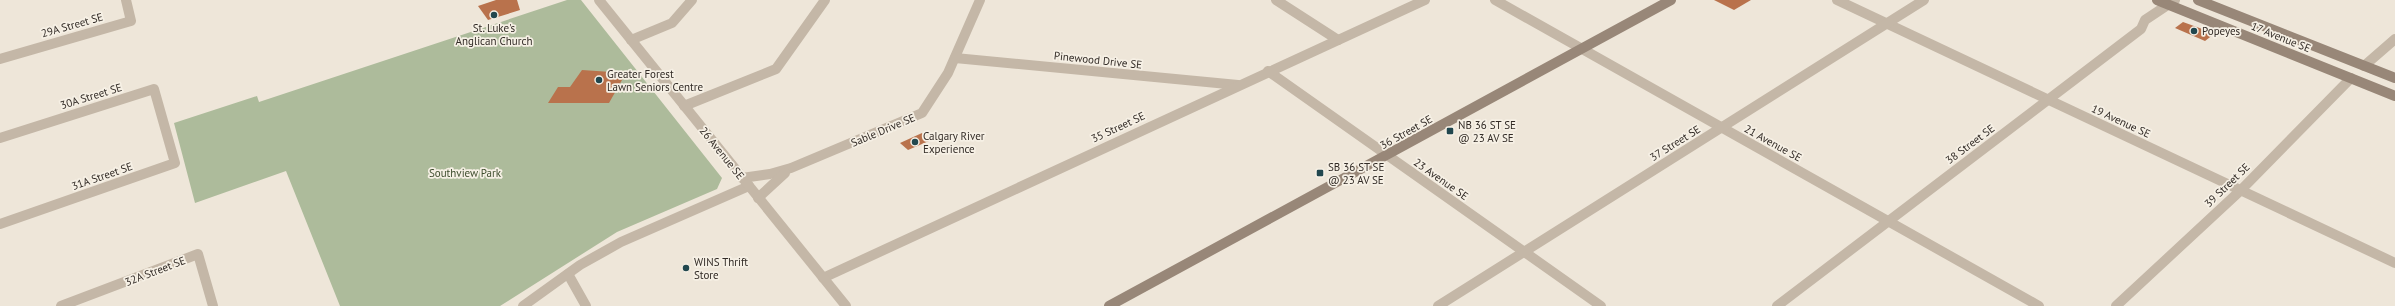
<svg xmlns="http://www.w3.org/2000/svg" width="2395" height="306" font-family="'PT Sans',sans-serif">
<rect width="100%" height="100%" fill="#eee6d9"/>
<polygon fill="#adbb9b" points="567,0 581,0 722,178 717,189 617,232 500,306 340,306 286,171 195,203 174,123 257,96 259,102"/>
<g fill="#b9724c">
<polygon points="496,0 517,0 520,10 488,20 478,6"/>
<polygon points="1714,0 1751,0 1734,10"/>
<polygon points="2183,22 2205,30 2214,34 2205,41 2175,28"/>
<polygon points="582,70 626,73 609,103 548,103 558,87 570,87"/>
<polygon points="922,133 929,141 908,150 900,143"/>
</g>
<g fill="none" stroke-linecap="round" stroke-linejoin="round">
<g stroke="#c4b7a7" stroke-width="10">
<polyline points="1276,0 1338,40"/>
<polyline points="1495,0 2039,306"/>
<polyline points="1837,0 2395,263"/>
<polyline points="631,40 672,23 692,0"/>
<polyline points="955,58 1238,85"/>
<polyline points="0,59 131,21 126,0"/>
<polyline points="2364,66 2395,39"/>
<polyline points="1268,71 1601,306"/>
<polyline points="684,106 776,69 825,0"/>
<polyline points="0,138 154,89 175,163 0,224"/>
<polyline points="742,178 770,174 791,168 922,113 948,73 980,0"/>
<polyline points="758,198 785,173"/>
<polyline points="568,274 586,306"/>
<polyline points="823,278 1425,0"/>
<polyline points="61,306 198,254 213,306"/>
<polyline points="523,306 580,265 621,242 749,186"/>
<polyline points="1438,306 1924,0"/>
<polyline points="1777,306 2141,29 2145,20 2175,0"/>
<polyline points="2116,306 2241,190 2351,78"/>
</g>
<polyline stroke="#c4b7a7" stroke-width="10" points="599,0 846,306"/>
<g stroke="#988778" stroke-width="10">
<polyline points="2157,0 2395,96"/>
<polyline points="2198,0 2395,78"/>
<polyline points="1109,306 1671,0"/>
</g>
</g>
<g fill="#21474e" stroke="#f6f0e5" stroke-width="1.5">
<circle cx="494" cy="15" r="4"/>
<circle cx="2194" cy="31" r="4"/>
<circle cx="599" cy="80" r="4"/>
<rect x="1446" y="127" width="8" height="8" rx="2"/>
<circle cx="915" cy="142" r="4"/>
<rect x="1316" y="169" width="8" height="8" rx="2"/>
<circle cx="686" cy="268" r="4"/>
</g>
<g text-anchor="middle" stroke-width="3.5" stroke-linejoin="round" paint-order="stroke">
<g font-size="11" fill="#322b26" stroke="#f6f0e5">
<text transform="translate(72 25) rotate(-16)" y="4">29A Street SE</text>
<text transform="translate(2281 37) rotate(22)" y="4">17 Avenue SE</text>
<text transform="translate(1098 60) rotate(6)" y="4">Pinewood Drive SE</text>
<text transform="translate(91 96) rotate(-17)" y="4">30A Street SE</text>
<text transform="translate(2121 121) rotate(25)" y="4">19 Avenue SE</text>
<text transform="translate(1118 127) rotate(-25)" y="4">35 Street SE</text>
<text transform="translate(883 130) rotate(-23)" y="4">Sable Drive SE</text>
<text transform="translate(1406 132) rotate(-29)" y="4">36 Street SE</text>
<text transform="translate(1675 143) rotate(-32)" y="4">37 Street SE</text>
<text transform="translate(1773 143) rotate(29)" y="4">21 Avenue SE</text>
<text transform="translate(1970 144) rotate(-37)" y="4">38 Street SE</text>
<text transform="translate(722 153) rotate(51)" y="4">26 Avenue SE</text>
<text transform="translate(102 176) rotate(-19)" y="4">31A Street SE</text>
<text transform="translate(1441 179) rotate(35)" y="4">23 Avenue SE</text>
<text transform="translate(2227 185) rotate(-44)" y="4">39 Street SE</text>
<text transform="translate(155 271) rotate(-21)" y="4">32A Street SE</text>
</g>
<g font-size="11" fill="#322b26" stroke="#f6f0e5" text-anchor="start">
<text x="494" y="32" text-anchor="middle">St. Luke's<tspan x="494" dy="13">Anglican Church</tspan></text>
<text x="2202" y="35">Popeyes</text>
<text x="607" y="78">Greater Forest<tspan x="607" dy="13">Lawn Seniors Centre</tspan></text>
<text x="1458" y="129">NB 36 ST SE<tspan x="1458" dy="13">@ 23 AV SE</tspan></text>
<text x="923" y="140">Calgary River<tspan x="923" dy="13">Experience</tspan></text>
<text x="1328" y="171">SB 36 ST SE<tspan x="1328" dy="13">@ 23 AV SE</tspan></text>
<text x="694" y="266">WINS Thrift<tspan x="694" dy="13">Store</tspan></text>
</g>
<g font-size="11" fill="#3e4d2d" stroke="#f6f0e5">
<text x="465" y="177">Southview Park</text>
</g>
</g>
</svg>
